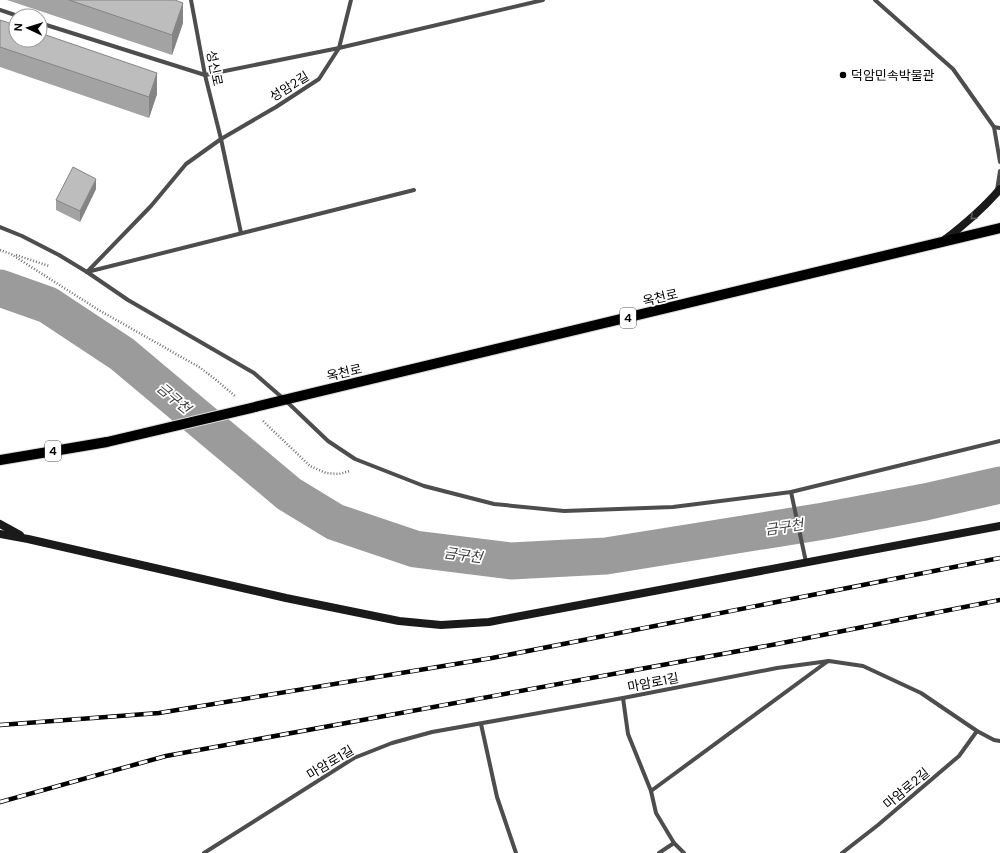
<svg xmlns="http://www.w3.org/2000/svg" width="1000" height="853" font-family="'DM Sans','Noto Sans KR',sans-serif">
<rect width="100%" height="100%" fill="#fff"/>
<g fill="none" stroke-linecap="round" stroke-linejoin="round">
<polyline stroke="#9b9b9b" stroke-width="37" points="0,288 48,305 122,354 289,494 335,522 415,549 511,561 606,556 824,521 925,502 1000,485"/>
<defs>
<g id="primary">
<polyline points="255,407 1000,228"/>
<polyline points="0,460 107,442"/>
</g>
</defs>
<use href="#primary" stroke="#dbdbdb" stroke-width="12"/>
<g stroke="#6f6f6f" stroke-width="2.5" stroke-dasharray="1 2" stroke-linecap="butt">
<polyline points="0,250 11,254 97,309 199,367 215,379 235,396"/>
<polyline points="16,255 49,266"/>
<polyline points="263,421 310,466 326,473 339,474 350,471"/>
</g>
<g stroke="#4d4d4d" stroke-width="4">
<polyline points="191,0 205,75 221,139 241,233"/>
<polyline points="875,0 953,69 994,127 1000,162"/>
<polyline points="0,10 18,16"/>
<polyline points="40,23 205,75 339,48 543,0"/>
<polyline points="994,127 1000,128"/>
<polyline points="997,190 1000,171"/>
<polyline points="0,227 22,236 59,255 87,272 128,300 254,373 285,400 328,441 355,459 424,486 494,504 564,511 673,507 791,492 1000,441"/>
<polyline points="87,272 151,206 186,164 221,139 276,107 319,79 339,48 351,0"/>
<polyline points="87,272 414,190"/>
<polyline points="791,492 806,562"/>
<polyline points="623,698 628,734 651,791 656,813 674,843 684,853"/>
<polyline points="481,724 497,797 516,853"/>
<polyline points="651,791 828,661"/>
<polyline points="204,853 354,758 392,743 432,732 623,698 777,668 829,661 863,666 921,693 977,731 994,740 1000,741"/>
<polyline points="659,853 674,843"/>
<polyline points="842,853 878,825 959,756 977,731"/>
</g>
<g stroke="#1a1a1a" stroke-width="8">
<path d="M943 241C964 225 983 209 1000 189"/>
<polyline points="0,524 20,535"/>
<polyline points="0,534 28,539 286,598 399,621 441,625 489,622 1000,526"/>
</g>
<use href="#primary" stroke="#000" stroke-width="10"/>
<defs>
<g id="rail">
<polyline points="0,725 159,713 492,658 1000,558"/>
<polyline points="0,802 166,756 777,644 1000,600"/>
</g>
</defs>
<use href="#rail" stroke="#000" stroke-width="4.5"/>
<use href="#rail" stroke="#fff" stroke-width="3" stroke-dasharray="9" stroke-linecap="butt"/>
<defs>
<polyline id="primary-bridge" points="107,442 255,407"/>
</defs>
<use href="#primary-bridge" stroke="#dbdbdb" stroke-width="12" stroke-linecap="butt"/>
<use href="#primary-bridge" stroke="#000" stroke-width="10"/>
</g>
<g fill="#a3a3a3">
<polygon points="7,0 175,0 183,23 172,55"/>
<polygon points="0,20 157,94 149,118 0,67"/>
<polygon points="96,189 80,222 56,210 56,200"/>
</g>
<g fill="#848484">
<polygon points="183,3 183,23 172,55 172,35"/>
<polygon points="157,73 157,94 149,118 149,97"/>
<polygon points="96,179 96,189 80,222 80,211"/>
</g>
<g fill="#bdbdbd" stroke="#848484">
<polygon points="69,0 175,0 183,3 172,35"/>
<polygon points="0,20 16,25 16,40 40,40 40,33 157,73 149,97 0,47"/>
<polygon points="73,167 96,179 80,211 56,200"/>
</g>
<defs><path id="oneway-chevron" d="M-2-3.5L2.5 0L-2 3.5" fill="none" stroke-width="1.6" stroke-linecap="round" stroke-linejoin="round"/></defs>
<use stroke="#5f5f5f" href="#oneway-chevron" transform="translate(973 217) rotate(138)"/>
<circle fill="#000" stroke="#fff" stroke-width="1.5" cx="843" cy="75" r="4"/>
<g text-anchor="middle" stroke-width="3.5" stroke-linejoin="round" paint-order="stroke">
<g fill="#fff" stroke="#4c4c4c" stroke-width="1">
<rect x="620" y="308" width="16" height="20" rx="3"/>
<rect x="45" y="441" width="16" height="20" rx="3"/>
</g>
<g font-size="12" font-weight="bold" fill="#000">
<text x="628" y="322">4</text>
<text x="53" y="455">4</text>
</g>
<g font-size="13" fill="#000" stroke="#fff">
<text transform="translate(215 68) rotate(78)" y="5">성신로</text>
<text transform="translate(289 86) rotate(-32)" y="5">성암2길</text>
<text transform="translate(660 297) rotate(-13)" y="5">옥천로</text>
<text transform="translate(344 372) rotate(-13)" y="5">옥천로</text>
<text transform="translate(653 682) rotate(-11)" y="5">마암로1길</text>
<text transform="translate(330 762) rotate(-31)" y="5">마암로1길</text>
<text transform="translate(906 788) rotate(-40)" y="5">마암로2길</text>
</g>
<g font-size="13" fill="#000" stroke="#fff" text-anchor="start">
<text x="851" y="80">덕암민속박물관</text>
</g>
<g font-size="14" font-style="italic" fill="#3c3c3c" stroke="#fff">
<text transform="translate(174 398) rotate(40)" y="5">금구천</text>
<text transform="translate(784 527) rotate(-9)" y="5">금구천</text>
<text transform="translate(463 555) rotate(8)" y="5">금구천</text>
</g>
</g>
<g transform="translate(28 28) rotate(274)"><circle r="19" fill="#ffffff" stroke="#999999"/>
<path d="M0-3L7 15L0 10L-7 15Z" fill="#000000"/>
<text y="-6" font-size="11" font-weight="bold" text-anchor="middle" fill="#000000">N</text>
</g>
</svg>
